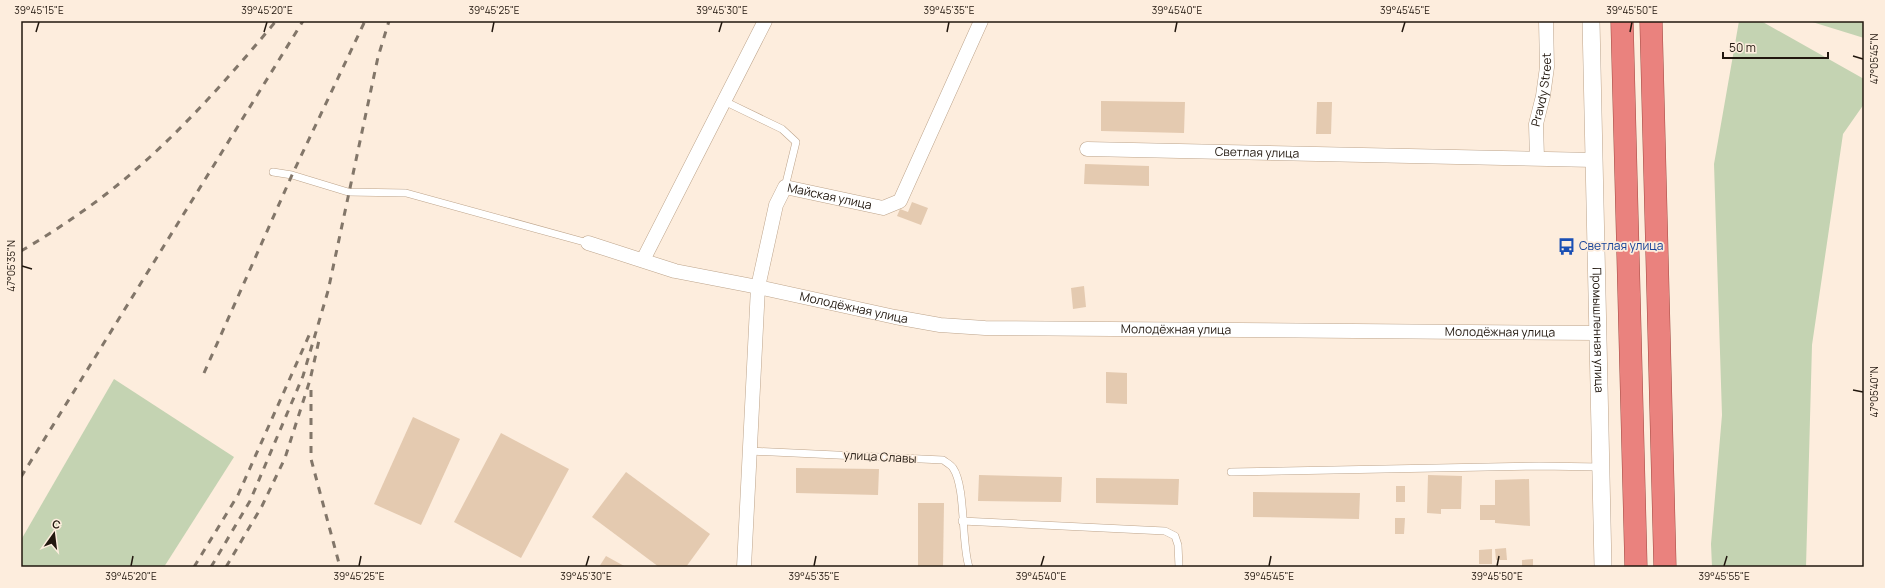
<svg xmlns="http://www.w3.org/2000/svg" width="1885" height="588" font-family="Manrope,sans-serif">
<rect width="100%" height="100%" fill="#fdeddd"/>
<g fill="#c4d3b2">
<polygon points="1739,21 1761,21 1864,79 1864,104 1843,134 1812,345 1806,567 1712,567 1711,544 1722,415 1714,164"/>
<polygon points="1809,21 1864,21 1864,38"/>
<polygon points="114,379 234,457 164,567 21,567 21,540"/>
</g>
<g fill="#e4cab0">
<polygon points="1101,101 1185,102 1184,133 1101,131"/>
<polygon points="1317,102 1332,102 1331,134 1316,134"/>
<polygon points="1085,164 1149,166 1149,186 1084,184"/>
<polygon points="912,202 928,208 921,225 897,216 900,209 908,212"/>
<polygon points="1084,286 1086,307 1073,309 1071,288"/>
<polygon points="1106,372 1127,373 1127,404 1106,403"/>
<polygon points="413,417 460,439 421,525 374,504"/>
<polygon points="501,433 569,469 521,558 454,522"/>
<polygon points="796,468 879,469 878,495 796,493"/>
<polygon points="626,472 710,534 686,567 659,567 592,517"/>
<polygon points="979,475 1062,477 1061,502 978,501"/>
<polygon points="1428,475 1462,476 1461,509 1441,509 1441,514 1427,513"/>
<polygon points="1096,478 1179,479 1178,505 1096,503"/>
<polygon points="1529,479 1530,526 1495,523 1495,520 1480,520 1480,505 1495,505 1495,480"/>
<rect x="1396" y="486" width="9" height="16"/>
<polygon points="1253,492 1360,493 1359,519 1253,517"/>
<polygon points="918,503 944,503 943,567 918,567"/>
<polygon points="1395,518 1405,518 1404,534 1395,534"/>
<polygon points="1506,548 1507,560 1496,560 1495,549"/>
<polygon points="1492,549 1492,564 1479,564 1479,550"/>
<polygon points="606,556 626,567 599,567"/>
<polygon points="1533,559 1533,567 1522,567 1522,560"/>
</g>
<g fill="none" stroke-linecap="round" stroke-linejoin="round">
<defs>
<g id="service">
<polyline points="724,101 782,129 796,142 785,187"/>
<polyline points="273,172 292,175 348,192 406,193 588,243"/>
<path d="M750 451 943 460C947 463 951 465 953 468 966 487 961 542 969 567"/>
<polyline points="1231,472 1539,466 1601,467"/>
<polyline points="962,521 1165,531 1175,536 1178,545 1179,567"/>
</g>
<g id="minor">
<path id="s1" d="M1087 149 1594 160"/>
<path id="s2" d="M1537 158 1536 124 1543 96 1547 67 1546 21"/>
<path id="s3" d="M588 243 675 271 758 287 895 317 940 325 985 328 1598 333"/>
<polyline points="643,260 765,21"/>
<path id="s4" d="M744 567 758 287 776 205 785 187 883 208 900 201 981 21"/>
</g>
<g id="tertiary">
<path id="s5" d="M1591 21 1603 567"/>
</g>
<g id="trunk">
<polyline points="1622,21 1636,567"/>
<polyline points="1651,21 1665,567"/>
</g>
</defs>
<use href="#service" stroke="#bda48b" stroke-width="8"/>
<use href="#minor" stroke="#bda48b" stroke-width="15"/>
<use href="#tertiary" stroke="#bda48b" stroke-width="18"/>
<use href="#trunk" stroke="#a04841" stroke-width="23"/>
<use href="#service" stroke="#fff" stroke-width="7"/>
<use href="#minor" stroke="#fff" stroke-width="14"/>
<use href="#tertiary" stroke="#fff" stroke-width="17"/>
<use href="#trunk" stroke="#ea827e" stroke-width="22"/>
<g stroke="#827669" stroke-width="3" stroke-dasharray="7 7" stroke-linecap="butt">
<path d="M21 251C47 236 72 219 97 201 164 151 222 86 276 21"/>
<polyline points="204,373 292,175 365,21"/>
<polyline points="311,390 311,459 340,567"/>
<polyline points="21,477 303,21"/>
<polyline points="194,567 238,495 311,331"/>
<polyline points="211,567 250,501 303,376 328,291 378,57 389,21"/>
<polyline points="226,567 262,506 285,458 310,380 320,336"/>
</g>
</g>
<path fill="none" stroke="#21170e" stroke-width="1.5" d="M36 32 39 22M264 32 267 22M492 32 494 22M719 32 722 22M947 32 949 22M1175 32 1177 22M1402 32 1405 22M1630 32 1632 22M1853 56 1863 59M22 266 32 269M1853 390 1863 392M131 566 133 556M359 566 361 556M586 566 589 556M814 566 816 556M1041 566 1044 556M1269 566 1271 556M1497 566 1499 556M1724 566 1727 556"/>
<defs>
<symbol id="bus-bare" viewBox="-9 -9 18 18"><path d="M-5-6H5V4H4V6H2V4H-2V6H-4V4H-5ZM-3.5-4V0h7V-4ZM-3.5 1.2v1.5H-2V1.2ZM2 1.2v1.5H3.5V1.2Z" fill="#1a4fb4" stroke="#fdeddd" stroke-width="2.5" paint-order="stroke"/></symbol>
</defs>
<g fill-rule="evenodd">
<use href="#bus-bare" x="1554" y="234" width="25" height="25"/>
</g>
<g text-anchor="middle" stroke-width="3.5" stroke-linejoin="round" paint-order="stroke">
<g font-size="12" fill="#21170e" stroke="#fdeddd">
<text dy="4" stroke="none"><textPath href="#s2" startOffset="69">Pravdy Street</textPath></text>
<text dy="4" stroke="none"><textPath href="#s1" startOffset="170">Светлая улица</textPath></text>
<text dy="4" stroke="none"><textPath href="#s4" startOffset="430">Майская улица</textPath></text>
<text dy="4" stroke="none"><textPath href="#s3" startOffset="274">Молодёжная улица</textPath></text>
<text dy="4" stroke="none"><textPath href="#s3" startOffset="598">Молодёжная улица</textPath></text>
<text dy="4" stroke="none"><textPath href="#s5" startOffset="309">Промышленная улица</textPath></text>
<text dy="4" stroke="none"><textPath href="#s3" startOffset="922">Молодёжная улица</textPath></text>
<text transform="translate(880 457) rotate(3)" y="4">улица Славы</text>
</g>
<g font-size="12" fill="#164399" stroke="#fdeddd" text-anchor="start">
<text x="1579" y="250">Светлая улица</text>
</g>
</g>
<rect width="1885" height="588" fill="none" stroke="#fdeddd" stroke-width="44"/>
<g transform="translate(54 534) rotate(14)" stroke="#fdeddd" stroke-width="3" paint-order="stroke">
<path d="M0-3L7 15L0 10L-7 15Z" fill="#21170e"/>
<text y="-6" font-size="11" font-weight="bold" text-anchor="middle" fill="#21170e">С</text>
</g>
<path d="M1723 52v6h105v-6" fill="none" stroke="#21170e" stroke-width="2"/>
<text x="1729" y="52" font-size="12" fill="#21170e" stroke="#fdeddd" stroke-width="3" paint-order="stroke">50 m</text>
<rect x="22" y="22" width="1841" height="544" fill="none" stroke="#21170e" stroke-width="1.5"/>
<g font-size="10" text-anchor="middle" fill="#21170e">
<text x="39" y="14">39°45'15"E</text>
<text x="267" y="14">39°45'20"E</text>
<text x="494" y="14">39°45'25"E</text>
<text x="722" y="14">39°45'30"E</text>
<text x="949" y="14">39°45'35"E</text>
<text x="1177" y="14">39°45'40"E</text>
<text x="1405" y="14">39°45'45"E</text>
<text x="1632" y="14">39°45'50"E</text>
<text transform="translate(1874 59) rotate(-90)" y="4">47°05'45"N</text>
<text transform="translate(11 266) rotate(-90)" y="4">47°05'35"N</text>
<text transform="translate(1874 392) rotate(-90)" y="4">47°05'40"N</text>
<text x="131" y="580">39°45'20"E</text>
<text x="359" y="580">39°45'25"E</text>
<text x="586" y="580">39°45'30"E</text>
<text x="814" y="580">39°45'35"E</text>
<text x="1041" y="580">39°45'40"E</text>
<text x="1269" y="580">39°45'45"E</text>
<text x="1497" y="580">39°45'50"E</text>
<text x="1724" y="580">39°45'55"E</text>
</g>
</svg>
